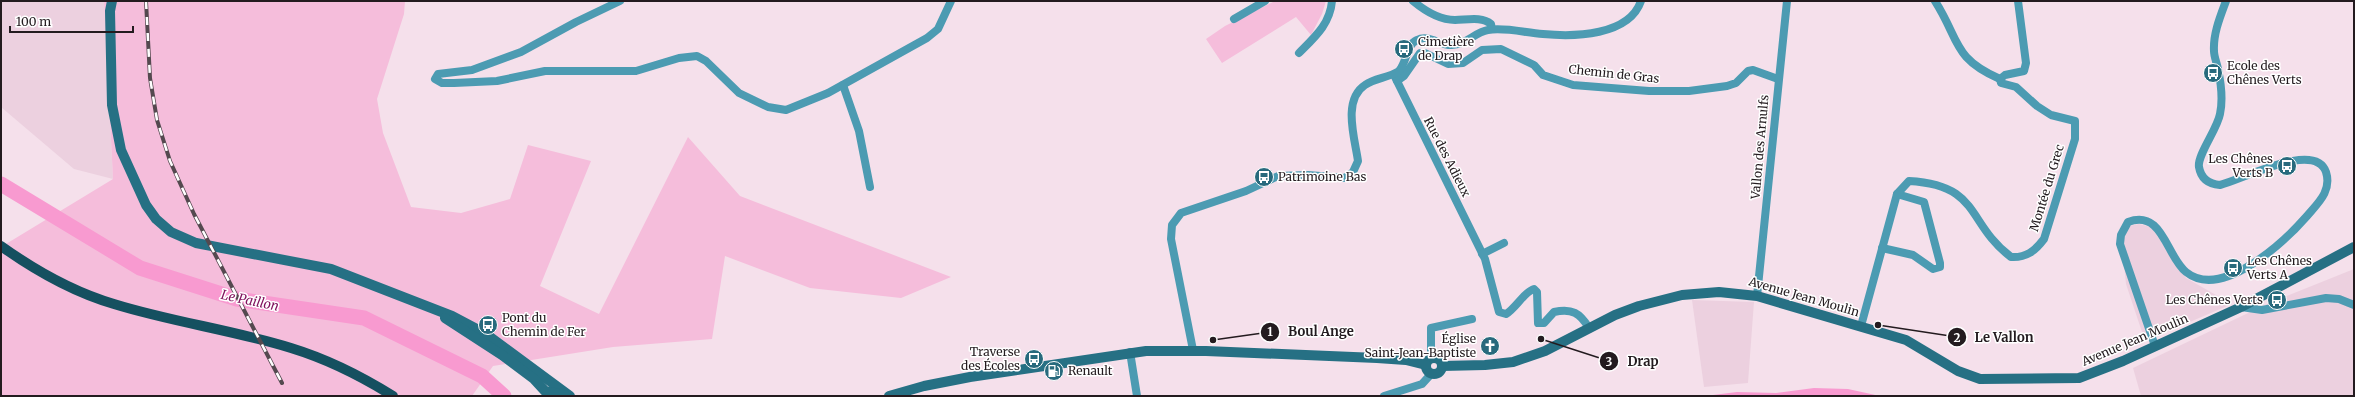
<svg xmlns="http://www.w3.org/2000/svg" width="2355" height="397" font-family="Merriweather,serif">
<rect width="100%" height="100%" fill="#f5e0eb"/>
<g fill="#ecd0df">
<polygon points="1,1 104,1 113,179 74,169 1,107"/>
<polygon points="2139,224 2151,227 2186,278 2232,304 2145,341 2126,284 2122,244 2129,226"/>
<polygon points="2354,269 2354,396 2141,396 2133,368 2269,303"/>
<polygon points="1692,300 1754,302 1748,383 1704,387"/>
</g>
<g fill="#f5bddb">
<polygon points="104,1 405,1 404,14 377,99 383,133 411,207 461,213 510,199 528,145 591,161 540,286 599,314 688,137 740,196 951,277 901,298 810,288 725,256 712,339 613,347 493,366 472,396 1,396 1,247 113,179"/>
<polygon points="1275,1 1326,1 1322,14 1311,35 1296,17 1222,63 1206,39 1225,26"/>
</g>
<polygon fill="#f89ad0" points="1814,388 1848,389 1880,396 1705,396 1737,392 1776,393"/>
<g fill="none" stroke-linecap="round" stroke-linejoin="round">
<polyline stroke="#f89ad0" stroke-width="15" points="1,184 140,268 237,299 364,318 482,376 504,396"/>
<g stroke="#4c9bb2" stroke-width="8">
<polyline points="620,1 576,22 521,52 472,70 438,74 435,79 442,83 454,83 497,81 545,71 636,71 679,58 697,56 706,61 739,93 768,107 786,110 828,93 927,38 938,29 951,1"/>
<path d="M1413 1C1425 11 1440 20 1455 20 1466 20 1482 16 1491 24L1492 29"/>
<path d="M1935 1C1960 40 1952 58 2000 79"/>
<polyline points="1234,19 1265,1"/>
<path d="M1299 53C1315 37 1330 24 1332 1"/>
<path d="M1395 77 1485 259 1499 312 1506 314C1516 308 1524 292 1534 289L1537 292 1538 323H1544L1554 312C1572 308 1580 313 1589 328"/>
<polyline points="2000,79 2005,75 2024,71 2026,63 2018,1"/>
<polyline points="1397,81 1404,76 1420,53 1425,53 1448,64 1463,63 1482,50 1501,49 1534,65 1543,75 1573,85 1649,91 1689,91 1727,86 1736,83 1748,71 1753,70 1778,79"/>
<polyline points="843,85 859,131 870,187"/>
<polyline points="1882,248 1913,255 1933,269 1940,267 1940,263 1924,202 1897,194"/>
<polyline points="1482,254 1504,243"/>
<polyline points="1757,296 1787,1"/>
<polyline points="2241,307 2262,310 2326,298 2339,299 2354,305"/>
<path d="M1861 326 1897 194 1909 181C1981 185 1966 223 2011 257 2026 258 2035 251 2044 239L2075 139V121L2051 115 2037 106 2016 87 2001 83 2000 79"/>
<path d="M2155 346 2120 244 2121 235 2128 222C2163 209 2166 256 2186 272 2222 301 2285 241 2307 216 2318 203 2332 191 2326 172 2315 140 2242 180 2220 185 2209 184 2201 179 2199 167 2197 155 2217 130 2220 114 2223 100 2221 83 2218 69 2217 63 2214 57 2214 51 2213 34 2220 17 2226 1"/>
<path d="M1193 350 1171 239 1172 225 1181 213 1246 191 1278 176 1308 175 1345 178 1353 172 1358 161C1355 139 1342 100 1365 85 1375 78 1388 78 1399 71 1407 62 1406 45 1417 40 1429 34 1440 46 1452 45 1466 45 1475 32 1488 30 1505 27 1526 33 1543 34 1574 37 1629 36 1641 1"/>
<polyline points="1130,352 1137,396"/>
<polyline points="1431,359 1431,328 1472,319"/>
<polyline points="1384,396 1422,384 1432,373"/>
</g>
<g stroke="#267084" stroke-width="10">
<polyline points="112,1 110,11 112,105 121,150 146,205 156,219 171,232 196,243 331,269 452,316 486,334 570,396"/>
<polyline points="445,318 502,355 534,379 545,391 567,396"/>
<circle cx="1434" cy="366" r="8"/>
<polyline points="1442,366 1485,365 1513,362 1545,351 1615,315 1639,306 1682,295 1719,292 1757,296 1906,340 1958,371 1980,379 2079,378 2123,361 2241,307 2354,247"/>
<polyline points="889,396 924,386 970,377 1146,351 1206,351 1377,358 1406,360 1426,365"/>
</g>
<path stroke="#155060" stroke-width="10" d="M1 246C36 271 73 292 114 304 172 322 233 330 291 348 327 359 361 376 393 396"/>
<defs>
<polyline id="rail" points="146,1 150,78 157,120 170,161 194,214 282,383"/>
</defs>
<use href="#rail" stroke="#54494f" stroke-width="4"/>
<use href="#rail" stroke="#fff" stroke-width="2.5" stroke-dasharray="8" stroke-linecap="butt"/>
</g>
<defs>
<symbol id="bus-disc" viewBox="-11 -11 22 22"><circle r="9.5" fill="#286a7d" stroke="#fff"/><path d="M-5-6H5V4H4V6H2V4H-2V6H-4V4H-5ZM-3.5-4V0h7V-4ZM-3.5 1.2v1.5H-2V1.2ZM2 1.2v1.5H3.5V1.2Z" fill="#fff"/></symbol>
<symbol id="church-disc" viewBox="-11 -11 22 22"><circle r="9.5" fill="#286a7d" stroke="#fff"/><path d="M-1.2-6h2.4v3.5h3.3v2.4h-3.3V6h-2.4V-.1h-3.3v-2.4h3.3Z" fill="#fff"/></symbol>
<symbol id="fuel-disc" viewBox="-11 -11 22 22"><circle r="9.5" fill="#286a7d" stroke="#fff"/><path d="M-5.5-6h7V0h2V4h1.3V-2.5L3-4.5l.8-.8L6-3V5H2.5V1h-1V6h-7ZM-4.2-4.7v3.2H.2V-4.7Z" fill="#fff"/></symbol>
</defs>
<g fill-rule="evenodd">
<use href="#bus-disc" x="1393" y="38" width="22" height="22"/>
<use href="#bus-disc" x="2202" y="62" width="22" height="22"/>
<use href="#bus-disc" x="2276" y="155" width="22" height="22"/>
<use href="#bus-disc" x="1253" y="166" width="22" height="22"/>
<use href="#bus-disc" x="2222" y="257" width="22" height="22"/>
<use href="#bus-disc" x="2266" y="289" width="22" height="22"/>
<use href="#bus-disc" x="477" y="314" width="22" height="22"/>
<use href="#church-disc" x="1479" y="335" width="22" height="22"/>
<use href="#bus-disc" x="1023" y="348" width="22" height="22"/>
<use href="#fuel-disc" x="1043" y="360" width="22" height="22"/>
</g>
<g text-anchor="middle" stroke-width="3" stroke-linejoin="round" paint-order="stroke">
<g font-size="12" fill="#231b1f" stroke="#fff" text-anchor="start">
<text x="1418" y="46">Cimetière<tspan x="1418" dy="14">de Drap</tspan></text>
<text x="2227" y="70">Ecole des<tspan x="2227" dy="14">Chênes Verts</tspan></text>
<text x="2273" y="163" text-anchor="end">Les Chênes<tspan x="2273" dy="14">Verts B</tspan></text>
<text x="1278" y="181">Patrimoine Bas</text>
<text x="2247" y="265">Les Chênes<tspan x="2247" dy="14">Verts A</tspan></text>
<text x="2263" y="304" text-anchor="end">Les Chênes Verts</text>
<text x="502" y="322">Pont du<tspan x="502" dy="14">Chemin de Fer</tspan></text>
<text x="1476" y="343" text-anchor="end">Église<tspan x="1476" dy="14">Saint-Jean-Baptiste</tspan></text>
<text x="1020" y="356" text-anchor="end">Traverse<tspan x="1020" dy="14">des Écoles</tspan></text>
<text x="1068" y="375">Renault</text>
</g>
<g font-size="12" fill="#231b1f" stroke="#fff">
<text transform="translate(1614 74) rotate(6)" y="4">Chemin de Gras</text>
<text transform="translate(1760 147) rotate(-85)" y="4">Vallon des Arnulfs</text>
<text transform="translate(1447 157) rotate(63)" y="4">Rue des Adieux</text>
<text transform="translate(2047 188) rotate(-73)" y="4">Montée du Grec</text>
<text transform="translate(1804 297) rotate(16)" y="4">Avenue Jean Moulin</text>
<text transform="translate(2135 340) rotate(-23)" y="4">Avenue Jean Moulin</text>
</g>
<g font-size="13" font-style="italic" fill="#81145e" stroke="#fff">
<text transform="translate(250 300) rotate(12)" y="5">Le Paillon</text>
</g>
</g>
<path fill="none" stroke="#231b1f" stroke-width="1.5" d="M1213 340L1270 332M1878 325L1957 337M1541 339L1609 361"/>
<g fill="#231b1f" stroke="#fff" stroke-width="1.5">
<circle cx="1213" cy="340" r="4"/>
<circle cx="1878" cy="325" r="4"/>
<circle cx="1541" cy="339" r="4"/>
<circle cx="1270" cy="332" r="10"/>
<circle cx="1957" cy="337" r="10"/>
<circle cx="1609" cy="361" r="10"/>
</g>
<g font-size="12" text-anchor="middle" font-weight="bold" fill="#fff">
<text x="1270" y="336">1</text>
<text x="1957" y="342">2</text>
<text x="1609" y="366">3</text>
</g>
<g font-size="13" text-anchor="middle" font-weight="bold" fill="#231b1f" stroke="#fff" stroke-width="3" stroke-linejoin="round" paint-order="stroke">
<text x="1321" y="336">Boul Ange</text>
<text x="2004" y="342">Le Vallon</text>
<text x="1643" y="366">Drap</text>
</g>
<rect width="2355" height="397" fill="none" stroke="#231b1f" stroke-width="4"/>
<path d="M10 26v6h123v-6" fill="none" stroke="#231b1f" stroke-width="2"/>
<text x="16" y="26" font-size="12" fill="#231b1f" stroke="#ffffff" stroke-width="3" paint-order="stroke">100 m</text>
</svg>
